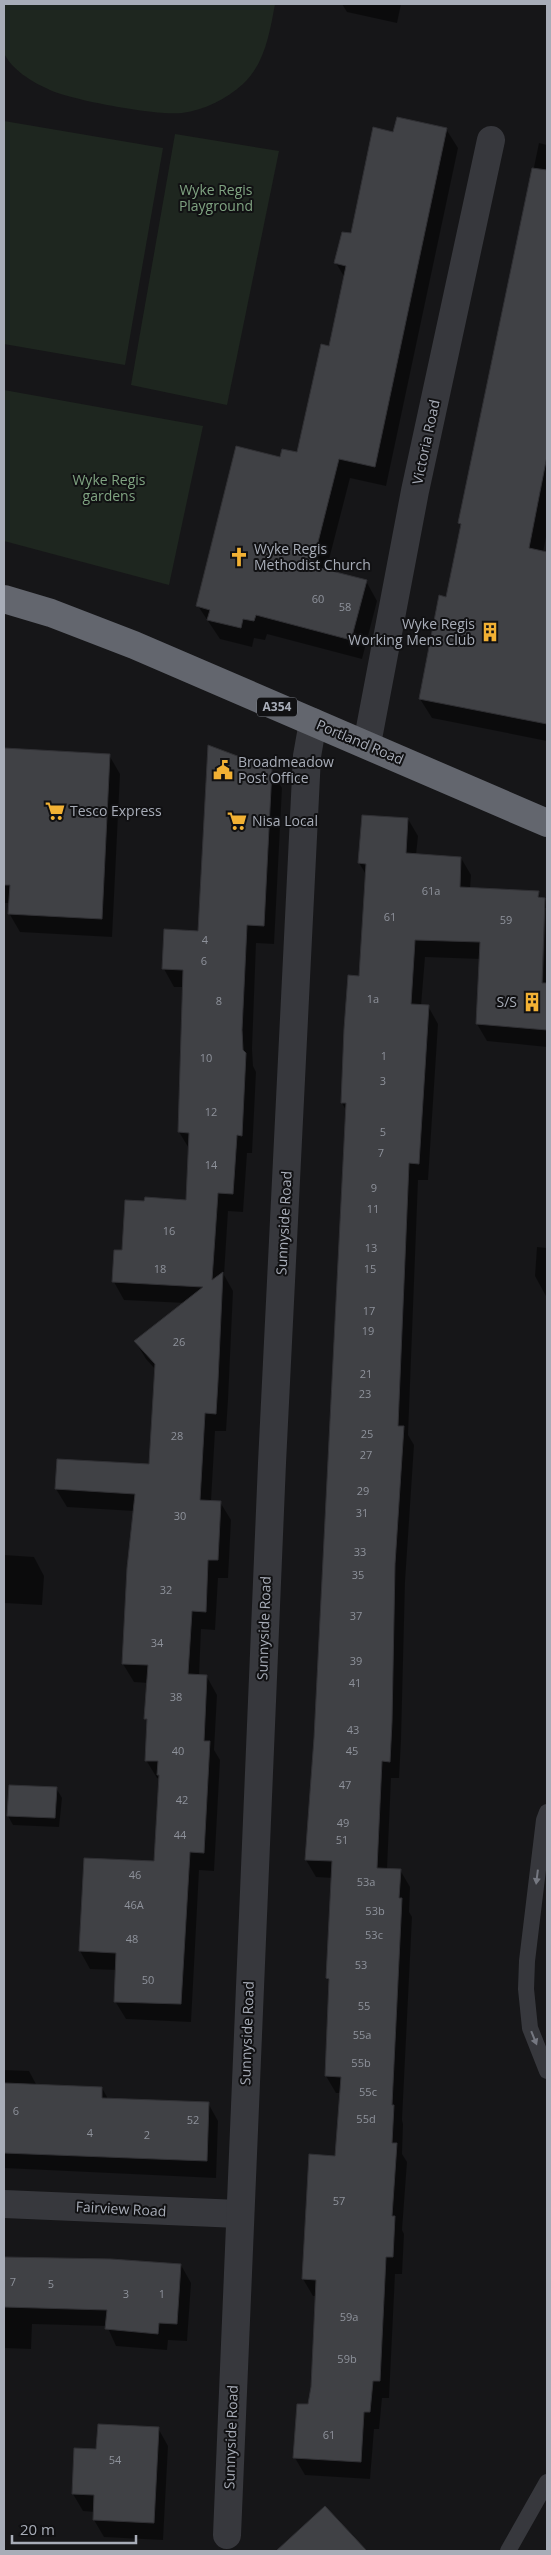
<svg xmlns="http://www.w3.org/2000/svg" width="551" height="2555" font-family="'Open Sans',sans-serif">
<rect width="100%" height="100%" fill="#161618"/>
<g fill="#1e261f">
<path d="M4 4H275C270 31 265 64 243 84 226 99 205 110 182 113 159 116 69 100 48 89 32 82 11 69 4 53 0 43 4 16 4 4Z"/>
<polygon points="4,121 163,148 125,365 4,344"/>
<polygon points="175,134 279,151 227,405 131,385"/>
<polygon points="4,390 203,426 169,585 4,541"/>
</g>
<g fill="#0007" fill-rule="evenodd">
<polygon points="342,4 401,4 397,23 347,12"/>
<polygon points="446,129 458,148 386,486 350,478 326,571 366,581 377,601 362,659 267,634 265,640 254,638 252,647 220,639 198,606 281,458 298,454 330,348 345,278 336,263 352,235 394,133"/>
<polygon points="539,143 547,145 547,532 543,552 547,553 547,741 432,718 420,699 447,598 462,527 460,523"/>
<polygon points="4,750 109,755 120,774 112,937 20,932 9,913 10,903 4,903"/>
<polygon points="271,770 282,788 274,944 256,943 252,1049 253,1066 256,1072 252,1153 247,1153 243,1212 228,1211 224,1275 233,1291 228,1400 226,1431 215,1431 211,1501 220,1502 231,1520 228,1578 218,1578 215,1630 201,1629 199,1676 207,1677 217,1695 214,1750 220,1760 214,1871 199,1870 191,2022 126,2019 115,2001 117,1970 90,1969 80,1951 155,1863 160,1779 157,1778 146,1760 148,1683 134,1682 123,1664 134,1511 67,1507 56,1489 150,1465 156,1370 146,1359 135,1341 185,1303 124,1300 114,1282 123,1251 187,1201 190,1150 179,1132 184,987 174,987 164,969 199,933"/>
<path d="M408 819 418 836 416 855 461 858 471 875 470 889 538 893 541 898 545 899 547 903V1047L487 1041 477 1024 481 959 425 957 421 1006H428L438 1024 428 1180H418L408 1435 414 1445 405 1582 401 1740 399 1778H391L387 1869 400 1870 410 1887 409 1912 412 1917 402 2120 403 2124 402 2154 407 2162 402 2230 404 2234 402 2274H395L389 2398H382L379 2429H374L370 2479 305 2475 295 2458 312 2387 316 2296H313L303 2279 336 2157 341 2093H336L326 2076 330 1983 327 1978 333 1878 316 1877 306 1860 315 1738 347 1112 342 1103 360 977 367 876 359 863ZM544 908H546L543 989H540Z"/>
<polygon points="537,1247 547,1248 547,1298 535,1276"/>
<polygon points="4,1555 34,1557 44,1576 42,1605 4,1603"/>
<polygon points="56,1788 62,1798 59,1827 13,1825 8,1816"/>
<polygon points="4,2070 29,2071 37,2086 102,2088 108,2099 208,2103 218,2121 216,2178 4,2168"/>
<polygon points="4,2258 181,2265 191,2283 187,2341 168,2340 167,2350 116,2346 107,2326 32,2324 31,2349 4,2348"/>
<polygon points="158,2428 168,2446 163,2540 104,2537 94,2520 95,2512 83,2511 73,2494 98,2450"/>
<polygon points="325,2508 365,2551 297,2551 291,2540"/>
</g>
<g fill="#404145" stroke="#303034">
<polygon points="397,117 447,128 375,467 339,459 312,566 367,580 351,640 256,615 254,621 243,619 241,628 207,620 210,610 196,606 236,446 280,457 282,449 297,452 321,344 329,346 346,266 334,263 342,232 351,233 373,127 393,132"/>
<polygon points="532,168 547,170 547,456 529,548 547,552 547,724 419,699 439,595 446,597 461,524 458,523"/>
<polygon points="208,745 272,769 264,926 247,925 242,1030 243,1050 246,1053 242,1136 237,1135 233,1194 218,1193 212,1280 223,1272 218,1381 216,1414 205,1413 200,1500 221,1501 218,1560 208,1560 206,1612 192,1611 188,1674 207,1675 204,1741 210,1741 204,1853 190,1852 181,2004 114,2002 116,1953 79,1951 84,1858 154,1861 159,1775 157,1775 158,1761 145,1761 147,1719 144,1719 148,1665 122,1664 127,1568 135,1494 55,1489 57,1459 149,1464 155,1364 134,1341 203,1287 112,1282 114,1250 122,1250 125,1200 144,1201 145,1197 186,1200 189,1133 178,1132 183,970 162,969 164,929 198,931"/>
<polygon points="4,748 110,754 102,919 8,914 10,885 4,885"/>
<polygon points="362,815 408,818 406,853 461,857 460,887 539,891 538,897 545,898 542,983 547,983 547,1030 476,1024 480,942 415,940 411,1004 429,1005 419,1164 409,1163 398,1426 404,1426 395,1564 392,1722 390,1762 382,1761 377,1868 401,1869 399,1898 402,1898 392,2105 394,2105 392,2143 397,2143 392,2216 395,2216 393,2257 386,2257 380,2381 373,2381 370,2412 364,2412 361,2462 293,2458 297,2404 308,2404 311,2387 316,2280 302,2279 309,2154 335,2156 341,2077 325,2076 329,1979 326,1978 332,1861 305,1860 314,1738 346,1103 341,1103 344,1029 348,975 359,976 366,864 358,863"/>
<polygon points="9,1785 57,1787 55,1818 7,1816"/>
<polygon points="4,2083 102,2087 102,2098 209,2102 207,2161 4,2153"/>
<polygon points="4,2257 111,2259 181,2264 177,2324 159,2323 158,2334 105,2329 107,2310 4,2307"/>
<polygon points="98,2424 159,2427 154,2523 93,2520 94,2495 72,2494 74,2448 96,2449"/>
<polygon points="325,2506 367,2551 276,2551"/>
</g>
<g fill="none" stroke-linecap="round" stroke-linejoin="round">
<g stroke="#37383d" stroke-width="16">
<polyline points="547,1812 544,1820 527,1961 526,1989 530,2028 547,2071"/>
<polyline points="508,2551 547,2482"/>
</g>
<g stroke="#37383d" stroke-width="28">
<polyline points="367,744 415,491 491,140"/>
<polyline points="4,2204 239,2214"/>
<polyline points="227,2535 272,1463 307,756 313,722"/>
</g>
<polyline stroke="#63666e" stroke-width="28" points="4,599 51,613 134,645 547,823"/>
</g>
<defs><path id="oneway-solid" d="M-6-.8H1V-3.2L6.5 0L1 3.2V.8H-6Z" transform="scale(1.25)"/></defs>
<g fill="#757881">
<use href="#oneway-solid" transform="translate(537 1877) rotate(97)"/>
<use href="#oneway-solid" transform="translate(534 2038) rotate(68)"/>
</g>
<defs>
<symbol id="church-bare" viewBox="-9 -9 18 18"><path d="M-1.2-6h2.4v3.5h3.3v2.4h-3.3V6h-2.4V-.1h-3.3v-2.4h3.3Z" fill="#f2b134" stroke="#111113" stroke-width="2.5" paint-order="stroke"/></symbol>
<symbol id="building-bare" viewBox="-9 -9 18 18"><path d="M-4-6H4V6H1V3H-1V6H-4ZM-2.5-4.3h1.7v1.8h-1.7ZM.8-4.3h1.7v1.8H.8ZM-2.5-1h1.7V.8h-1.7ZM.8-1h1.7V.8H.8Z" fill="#f2b134" stroke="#111113" stroke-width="2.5" paint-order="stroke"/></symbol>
<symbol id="civic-bare" viewBox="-9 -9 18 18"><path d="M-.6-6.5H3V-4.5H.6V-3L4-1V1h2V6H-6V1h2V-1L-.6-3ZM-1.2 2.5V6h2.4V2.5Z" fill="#f2b134" stroke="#111113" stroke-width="2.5" paint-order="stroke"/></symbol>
<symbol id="supermarket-bare" viewBox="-9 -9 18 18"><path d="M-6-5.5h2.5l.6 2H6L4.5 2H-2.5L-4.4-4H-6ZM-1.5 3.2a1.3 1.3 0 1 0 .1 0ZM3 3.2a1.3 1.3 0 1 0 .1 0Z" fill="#f2b134" stroke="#111113" stroke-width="2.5" paint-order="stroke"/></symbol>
</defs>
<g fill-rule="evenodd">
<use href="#church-bare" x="225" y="543" width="28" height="28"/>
<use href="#building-bare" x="476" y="618" width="28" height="28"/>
<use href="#civic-bare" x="209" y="756" width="28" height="28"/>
<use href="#supermarket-bare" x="41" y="797" width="28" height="28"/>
<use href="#supermarket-bare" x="223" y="807" width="28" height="28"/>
<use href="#building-bare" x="518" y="988" width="28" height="28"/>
</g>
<g text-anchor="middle" stroke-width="4" stroke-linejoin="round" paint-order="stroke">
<g font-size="11" fill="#8e929b">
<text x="318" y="603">60</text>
<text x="345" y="611">58</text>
<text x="431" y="895">61a</text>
<text x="390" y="921">61</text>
<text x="506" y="924">59</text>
<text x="205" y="944">4</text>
<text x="204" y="965">6</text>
<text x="373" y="1003">1a</text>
<text x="219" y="1005">8</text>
<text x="384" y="1060">1</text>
<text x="206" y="1062">10</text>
<text x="383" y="1085">3</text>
<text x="211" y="1116">12</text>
<text x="383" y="1136">5</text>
<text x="381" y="1157">7</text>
<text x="211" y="1169">14</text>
<text x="374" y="1192">9</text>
<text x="373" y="1213">11</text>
<text x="169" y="1235">16</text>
<text x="371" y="1252">13</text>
<text x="160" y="1273">18</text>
<text x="370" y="1273">15</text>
<text x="369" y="1315">17</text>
<text x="368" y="1335">19</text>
<text x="179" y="1346">26</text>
<text x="366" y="1378">21</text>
<text x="365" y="1398">23</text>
<text x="367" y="1438">25</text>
<text x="177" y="1440">28</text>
<text x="366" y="1459">27</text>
<text x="363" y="1495">29</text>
<text x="362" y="1517">31</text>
<text x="180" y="1520">30</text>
<text x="360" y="1556">33</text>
<text x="358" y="1579">35</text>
<text x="166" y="1594">32</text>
<text x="356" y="1620">37</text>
<text x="157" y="1647">34</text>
<text x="356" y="1665">39</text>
<text x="355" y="1687">41</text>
<text x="176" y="1701">38</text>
<text x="353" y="1734">43</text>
<text x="178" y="1755">40</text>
<text x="352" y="1755">45</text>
<text x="345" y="1789">47</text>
<text x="182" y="1804">42</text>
<text x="343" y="1827">49</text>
<text x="180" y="1839">44</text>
<text x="342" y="1844">51</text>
<text x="135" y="1879">46</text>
<text x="366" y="1886">53a</text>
<text x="134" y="1909">46A</text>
<text x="375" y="1915">53b</text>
<text x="374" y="1939">53c</text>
<text x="132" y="1943">48</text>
<text x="361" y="1969">53</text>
<text x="148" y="1984">50</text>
<text x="364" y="2010">55</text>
<text x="362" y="2039">55a</text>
<text x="361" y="2067">55b</text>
<text x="368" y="2096">55c</text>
<text x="16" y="2115">6</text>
<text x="366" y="2123">55d</text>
<text x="193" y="2124">52</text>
<text x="90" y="2137">4</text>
<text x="147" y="2139">2</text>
<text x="339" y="2205">57</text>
<text x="13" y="2286">7</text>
<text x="51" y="2288">5</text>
<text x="126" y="2298">3</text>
<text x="162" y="2298">1</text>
<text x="349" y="2321">59a</text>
<text x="347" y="2363">59b</text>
<text x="329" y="2439">61</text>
<text x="115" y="2464">54</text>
</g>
<rect fill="#111113" stroke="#7b7e86" stroke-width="1" x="257" y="697.5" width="40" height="19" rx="4"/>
<g font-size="12" font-weight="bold" fill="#a8adb8">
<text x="277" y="711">A354</text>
</g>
<g font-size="14" fill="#7fa381" stroke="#111113">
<text x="216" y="195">Wyke Regis<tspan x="216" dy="16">Playground</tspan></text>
<text x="109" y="485">Wyke Regis<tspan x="109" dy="16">gardens</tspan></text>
</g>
<g font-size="14" fill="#a8adb8" stroke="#111113">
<text transform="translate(426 442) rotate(-78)" y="5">Victoria Road</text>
<text transform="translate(360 742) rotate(23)" y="5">Portland Road</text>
<text transform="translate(284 1223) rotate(-87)" y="5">Sunnyside Road</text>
<text transform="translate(264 1628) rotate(-88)" y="5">Sunnyside Road</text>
<text transform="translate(247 2033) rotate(-88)" y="5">Sunnyside Road</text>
<text transform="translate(121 2209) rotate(3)" y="5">Fairview Road</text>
<text transform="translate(231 2437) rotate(-88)" y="5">Sunnyside Road</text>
</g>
<g font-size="14" fill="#a8adb8" stroke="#111113" text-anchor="start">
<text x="254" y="554">Wyke Regis<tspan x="254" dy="16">Methodist Church</tspan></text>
<text x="475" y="629" text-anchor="end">Wyke Regis<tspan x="475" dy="16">Working Mens Club</tspan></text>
<text x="238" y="767">Broadmeadow<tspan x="238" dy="16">Post Office</tspan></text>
<text x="70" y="816">Tesco Express</text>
<text x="252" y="826">Nisa Local</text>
<text x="517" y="1007" text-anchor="end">S/S</text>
</g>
</g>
<rect width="551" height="2555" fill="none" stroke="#a8adb8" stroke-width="10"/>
<path d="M12 2535v8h124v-8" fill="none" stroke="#a8adb8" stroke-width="2.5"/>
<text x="20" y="2535" font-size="15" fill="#a8adb8" stroke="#111113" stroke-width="4" paint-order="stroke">20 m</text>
</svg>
